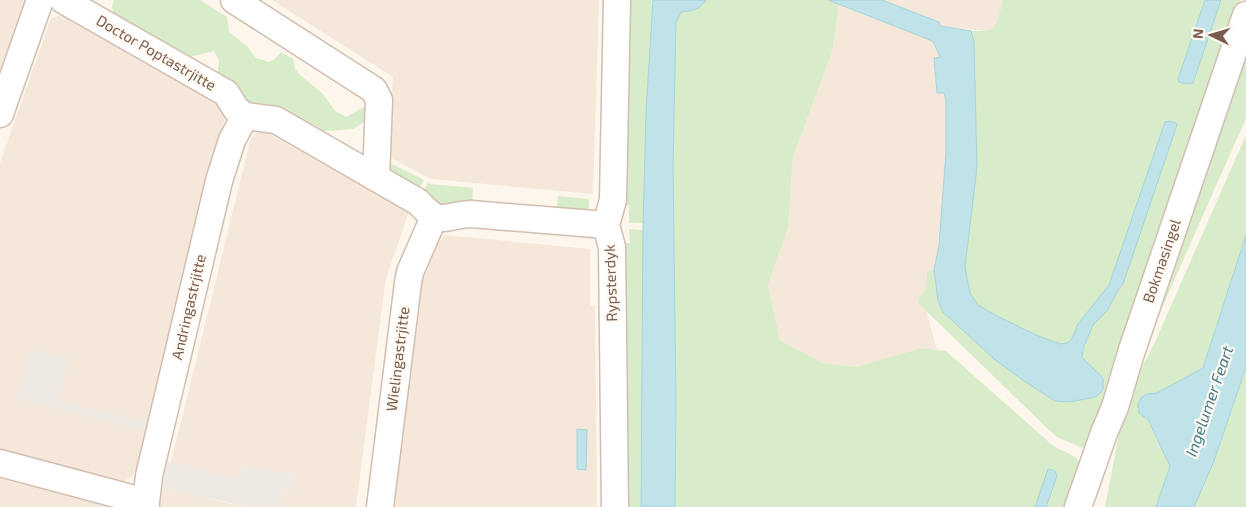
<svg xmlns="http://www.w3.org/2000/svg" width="1246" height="507" font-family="'Exo 2',sans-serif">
<rect width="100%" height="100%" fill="#fdf6ec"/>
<g fill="#f5e8da">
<polygon points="0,0 29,0 0,81"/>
<polygon points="272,0 599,0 593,194 431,179 387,156 393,77"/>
<polygon points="882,0 1003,0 997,22 992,29 985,31 940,26"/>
<polygon points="839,4 930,40 934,43 940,58 934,59 937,93 944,93 946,101 946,152 939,246 934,269 927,272 926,288 917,302 926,310 937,350 921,348 857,367 822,363 780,340 768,285 788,228 793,157 832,52"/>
<polygon points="60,15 217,103 225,114 225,119 212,158 149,423 59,401 17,399 147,431 137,469 131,477 122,482 0,450 0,163 50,21 52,18"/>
<polygon points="263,132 270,134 409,212 389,269 385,284 356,507 281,507 283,490 292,491 294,474 242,466 239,480 171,462 251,138 257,133"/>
<polygon points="444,235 590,249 590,306 595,306 597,507 393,507 423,279 438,243"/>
<polygon points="0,478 110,507 0,507"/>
<polygon points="162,488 232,504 249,507 161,507"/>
</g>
<g fill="#efe9e4">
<polygon points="29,348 70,358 59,401 149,423 147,431 16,399"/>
<polygon points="167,461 239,480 241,466 294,474 292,491 283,490 281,507 249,507 162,488"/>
</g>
<g fill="#d8ecc9">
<polygon points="114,0 200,0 227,17 229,32 248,47 256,58 269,62 275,59 281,52 293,59 295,69 300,75 323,94 335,111 346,117 368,105 369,119 353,129 324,131 309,122 261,112 217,79 219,60 214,51 181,59 114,15 112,6"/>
<polygon points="625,0 653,0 646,112 643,223 629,223 629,205 621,205"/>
<path d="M706 0H828L839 4 832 52 793 157 788 228 768 285 780 340 822 363 856 367 921 348 946 351 1043 437C1048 441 1052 445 1057 448 1066 453 1076 454 1081 465L1069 507H1046L1056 476 1039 498 1035 507H675L676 400 673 167 676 22 681 12C691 11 700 10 706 0Z"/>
<polygon points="1003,0 1205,0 1178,79 1190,84 1193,83 1221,0 1241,0 1121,351 1118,379 1086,447 1083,448 1057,437 1049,430 917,302 926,288 927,272 934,269 938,301 943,312 965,331 1069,402 1096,397 1103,390 1103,378 1082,356 1084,346 1093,325 1107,311 1118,290 1123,284 1120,254 1109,285 1078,324 1072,339 1067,343 1060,344 1036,335 999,317 978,305 970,293 965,267 977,167 974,42 971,31 985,31 992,29 997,22"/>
<polygon points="1246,51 1246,118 1150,335"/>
<polygon points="1246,135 1246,235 1203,368 1157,393 1146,394 1141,398 1138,404 1139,413 1147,420 1170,466 1156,507 1105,507 1119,434 1140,371 1155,342"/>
<polygon points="382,159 424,180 417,192 387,174"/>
<polygon points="428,183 431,184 473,188 472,206 450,211 421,194"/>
<polygon points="558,196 589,199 589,211 556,214"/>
<polygon points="629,229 643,230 641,507 623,507 620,243 630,243"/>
<polygon points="1246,367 1246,507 1194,507 1214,461"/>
</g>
<g fill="#bfe3e8" stroke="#a5d3da">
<path d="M653 0H706C700 10 691 11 681 12L676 22 673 167 676 400 675 507H641L643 226 646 112Z"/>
<polygon points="828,0 882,0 939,22 940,26 971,31 974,42 977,167 965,267 970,293 978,305 999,317 1036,335 1060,344 1067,343 1072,339 1078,324 1109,285 1164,125 1165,122 1169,121 1176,123 1177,125 1123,284 1118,290 1107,311 1093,325 1084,346 1082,357 1103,378 1103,390 1096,397 1069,402 1055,401 1024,381 994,359 943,312 938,301 934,269 939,246 946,152 946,101 944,93 937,93 934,58 940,57 934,43 930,40"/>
<polygon points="1205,0 1221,0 1193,83 1186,84 1179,82 1178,79"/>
<polygon points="1246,235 1246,367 1214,461 1194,507 1156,507 1170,466 1148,420 1139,413 1138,404 1141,398 1146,394 1157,393 1203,368"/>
<polygon points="577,429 587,430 586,470 577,469"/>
<polygon points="1048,469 1055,471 1057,476 1046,507 1035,507"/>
</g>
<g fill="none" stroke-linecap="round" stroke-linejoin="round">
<defs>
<g id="minor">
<path d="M63 0 226 93 236 109 245 116 276 120 418 202C442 228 442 215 471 214L606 225"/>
<polyline points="234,0 374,90 379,100 376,178"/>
<polyline points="0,114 40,0"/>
<polyline points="0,463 146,502 146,507"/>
<polyline points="146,502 149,476 219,181 232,140 245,116"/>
<polyline points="380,507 408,283 410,272 434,217"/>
<polyline points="615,507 612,247 606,225 613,200 617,0"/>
<polyline points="1078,507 1104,433 1115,407 1131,353 1246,15"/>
</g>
</defs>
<use href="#minor" stroke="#d1beb0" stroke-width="29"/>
<use href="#minor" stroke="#fff" stroke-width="26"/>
</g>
<g text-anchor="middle" stroke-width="4.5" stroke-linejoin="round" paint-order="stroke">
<g font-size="15" fill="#7a5c4d" stroke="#fffaf3">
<text transform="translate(156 53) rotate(30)" y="5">Doctor Poptastrjitte</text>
<text transform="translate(1162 261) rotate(-71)" y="5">Bokmasingel</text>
<text transform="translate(611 283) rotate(-92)" y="5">Rypsterdyk</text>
<text transform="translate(189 307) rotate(-77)" y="5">Andringastrjitte</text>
<text transform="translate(398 359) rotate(-83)" y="5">Wielingastrjitte</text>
</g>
<g font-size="16" font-style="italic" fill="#437c86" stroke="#fffaf3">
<text transform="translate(1209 401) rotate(-71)" y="6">Ingelumer Feart</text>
</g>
</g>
<g transform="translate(1211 35) rotate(275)" stroke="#fffaf3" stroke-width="4" paint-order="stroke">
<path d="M0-4L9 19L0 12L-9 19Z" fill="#7a5c4d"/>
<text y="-8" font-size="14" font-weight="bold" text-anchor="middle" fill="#7a5c4d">N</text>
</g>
</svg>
